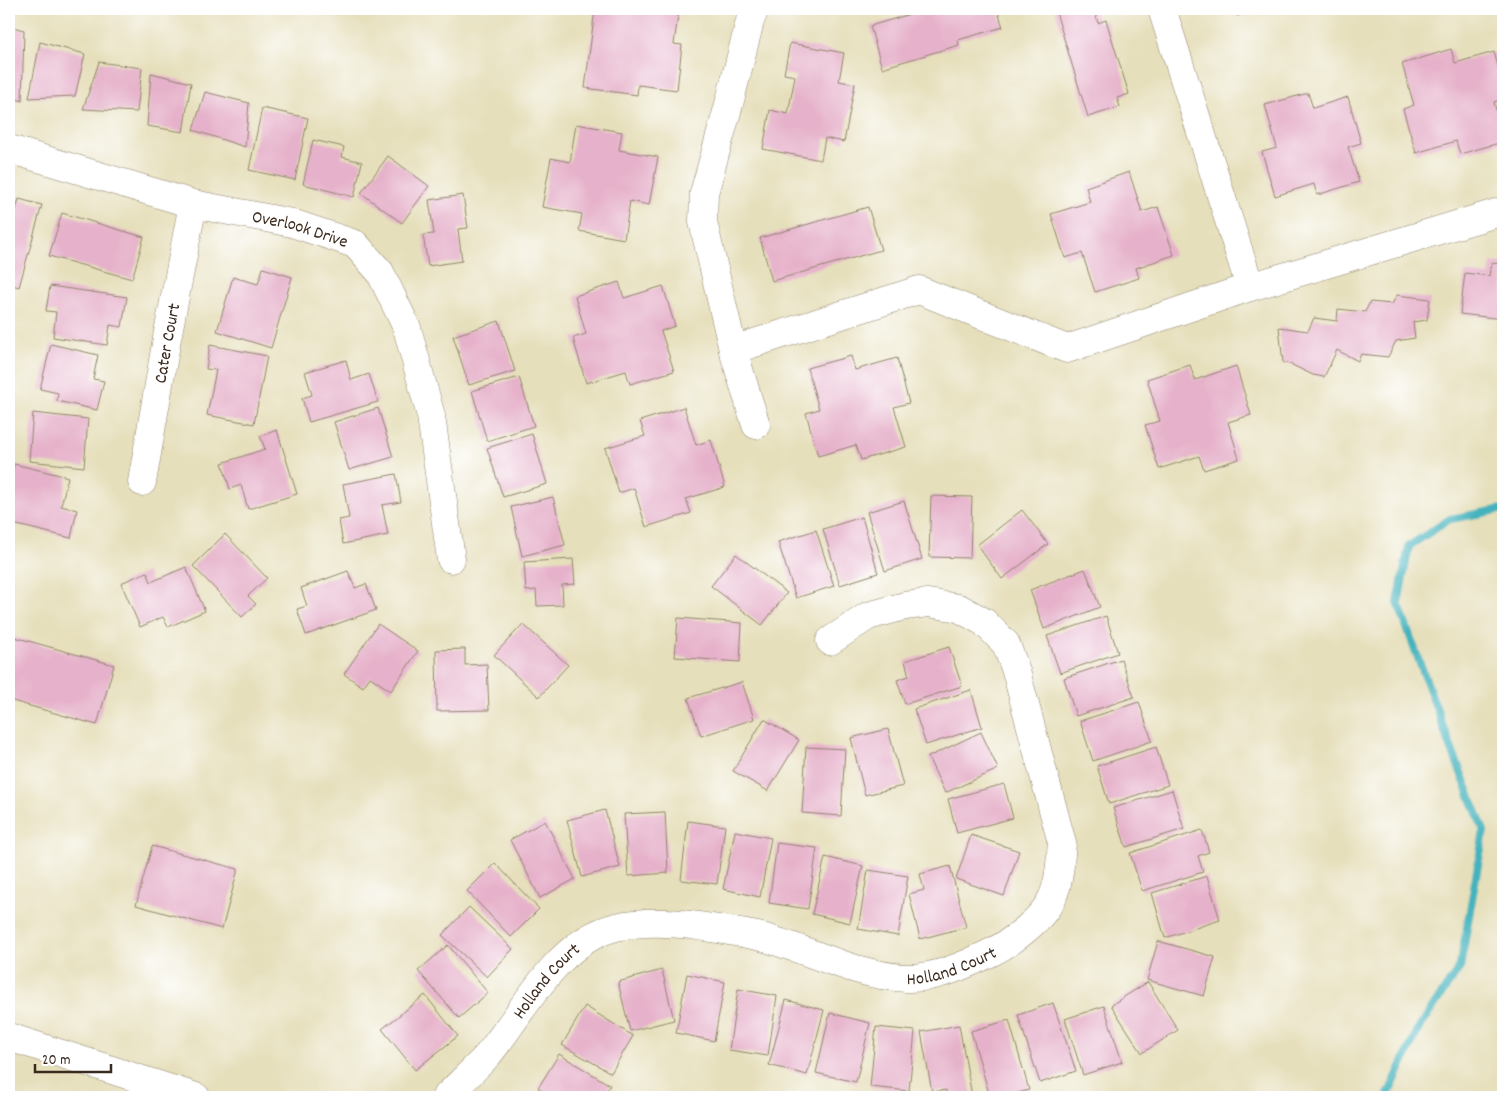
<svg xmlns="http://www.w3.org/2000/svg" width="1512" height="1106" font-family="Dekko,sans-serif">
<rect width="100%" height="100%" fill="#fff"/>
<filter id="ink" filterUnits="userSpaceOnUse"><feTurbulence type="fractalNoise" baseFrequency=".02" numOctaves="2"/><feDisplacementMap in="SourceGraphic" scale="10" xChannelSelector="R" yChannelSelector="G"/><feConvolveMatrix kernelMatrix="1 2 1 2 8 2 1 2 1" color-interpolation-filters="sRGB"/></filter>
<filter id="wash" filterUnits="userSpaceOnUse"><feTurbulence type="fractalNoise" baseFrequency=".0096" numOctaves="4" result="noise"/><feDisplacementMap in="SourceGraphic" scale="20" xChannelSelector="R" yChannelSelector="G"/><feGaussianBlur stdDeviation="1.12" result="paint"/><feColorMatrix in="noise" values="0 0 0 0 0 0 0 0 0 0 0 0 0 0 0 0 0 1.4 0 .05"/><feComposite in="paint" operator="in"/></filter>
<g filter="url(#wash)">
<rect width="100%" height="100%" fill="#e6dfbb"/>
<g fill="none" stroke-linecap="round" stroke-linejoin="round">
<polyline stroke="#44b3bd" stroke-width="8" points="1387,1097 1419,1028 1460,967 1484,831 1445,732 1398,603 1409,546 1450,519 1503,509"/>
</g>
<g id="blocks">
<g fill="#e6b2cb">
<polygon points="595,9 679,9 674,44 682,45 677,90 638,85 637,95 585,88"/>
<polygon points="927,9 997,9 1003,27 958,40 959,45 882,68 870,26"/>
<polygon points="1055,9 1094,9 1098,23 1106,20 1129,94 1117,98 1120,107 1088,117"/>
<polygon points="1234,9 1261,9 1237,16"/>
<polygon points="9,26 24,30 22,101 9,96"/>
<polygon points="40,42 85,54 75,96 29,98"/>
<polygon points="790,43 844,53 839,81 855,84 844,142 825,138 821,160 763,149 770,110 788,114 795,76 784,74"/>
<polygon points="1451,49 1455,63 1494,52 1503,84 1503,99 1494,102 1503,136 1503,142 1460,154 1456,141 1416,153 1403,109 1414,105 1402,64"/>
<polygon points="99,62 142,68 137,112 83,109"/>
<polygon points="151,73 191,83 183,132 147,126"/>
<polygon points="205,92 249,103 245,147 193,130"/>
<polygon points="1308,93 1313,108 1348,97 1361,143 1348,147 1359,182 1317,195 1314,184 1275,196 1262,152 1277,148 1265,105"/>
<polygon points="262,108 308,118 295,180 249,170"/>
<polygon points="576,124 622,132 619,150 658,157 649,205 630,201 624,239 579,231 582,214 542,207 551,158 570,162"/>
<polygon points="313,140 344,147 342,157 362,162 354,197 303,184"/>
<polygon points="388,156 429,186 402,223 361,193"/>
<polygon points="1129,172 1142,212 1158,207 1174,255 1136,268 1139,278 1095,292 1082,253 1065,258 1051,214 1090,202 1086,187"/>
<polygon points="463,195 468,228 458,229 462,261 428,266 423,235 434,234 429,200"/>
<polygon points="19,199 42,205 19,287 9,284 9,215 14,216"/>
<polygon points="868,207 881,250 772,281 760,238"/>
<polygon points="62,213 144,237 132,279 49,256"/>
<polygon points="1491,263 1503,264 1503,319 1460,314 1465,273 1489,276"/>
<polygon points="263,268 292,277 271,348 217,331 233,277 258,284"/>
<polygon points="619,282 624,298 663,286 675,326 661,331 674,371 630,384 626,371 586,383 573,338 586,334 575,296"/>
<polygon points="50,286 127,297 122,327 110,325 107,345 53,337 56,312 46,311"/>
<polygon points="1397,295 1430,299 1427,320 1413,322 1415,338 1396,341 1388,357 1361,354 1358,361 1337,350 1324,377 1313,375 1290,364 1283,363 1279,327 1308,331 1314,318 1337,321 1338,309 1365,312 1370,302 1392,304"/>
<polygon points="499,321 515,371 469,385 453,336"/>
<polygon points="51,344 98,355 93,379 104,381 97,410 57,401 58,393 40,389"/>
<polygon points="210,345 267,356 254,424 207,415 216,370 206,369"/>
<polygon points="851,356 855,370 897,358 909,403 894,407 906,447 861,460 856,445 818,456 806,413 819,409 807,368"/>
<polygon points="346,360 351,380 369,374 378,402 309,422 302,398 312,395 305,372"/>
<polygon points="1190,365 1195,380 1236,366 1251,415 1228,422 1239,459 1204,470 1199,456 1159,469 1145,425 1160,421 1147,379"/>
<polygon points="519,377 534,426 487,441 472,391"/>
<polygon points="684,407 696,445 711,440 725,487 686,499 691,513 646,527 634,488 619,493 605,448 645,436 640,421"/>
<polygon points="378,408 393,457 349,470 334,422"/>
<polygon points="33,413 88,419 84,467 29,461"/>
<polygon points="277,430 297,494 248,509 241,485 230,489 222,463 265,449 260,436"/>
<polygon points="532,434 547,484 503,497 487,448"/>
<polygon points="14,464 68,477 61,506 77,510 71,538 9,523 9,487"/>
<polygon points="396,474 401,502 382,505 388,535 343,544 339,520 349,518 343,484"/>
<polygon points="931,496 972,497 970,558 929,557"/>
<polygon points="553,497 565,545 522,556 511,507"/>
<polygon points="904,501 922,559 885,571 867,512"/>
<polygon points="1022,510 1048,544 1002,579 977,545"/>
<polygon points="862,517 878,573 840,585 823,529"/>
<polygon points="816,530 834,586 796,598 778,542"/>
<polygon points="225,534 267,578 248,596 256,604 242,617 193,566"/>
<polygon points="736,554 787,593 762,625 711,586"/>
<polygon points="573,559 575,584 562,585 563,605 537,606 536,590 526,591 524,562"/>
<polygon points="186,567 205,611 168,627 163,617 140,627 121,583 147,572 151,582"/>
<polygon points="1085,569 1100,607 1044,629 1030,590"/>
<polygon points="348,571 355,588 366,584 376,610 306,635 297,609 307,606 301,588"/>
<polygon points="1106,616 1118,653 1060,673 1047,636"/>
<polygon points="678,618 742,623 740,662 675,657"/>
<polygon points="378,624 418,651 391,691 370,677 363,687 344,674"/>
<polygon points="523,624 568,665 539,697 494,655"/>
<polygon points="11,636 114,665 97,725 9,700 9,645"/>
<polygon points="949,647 962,686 905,704 897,680 909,676 905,661"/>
<polygon points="465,649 465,665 487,664 489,710 437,711 436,650"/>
<polygon points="1121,659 1134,697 1076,716 1064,678"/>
<polygon points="742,682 754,719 701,736 688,698"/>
<polygon points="971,690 982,727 926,745 914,709"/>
<polygon points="1139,702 1152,741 1093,761 1080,721"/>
<polygon points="764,719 799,740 768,791 733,771"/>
<polygon points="888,729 903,786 865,795 851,738"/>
<polygon points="981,732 998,769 945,793 928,757"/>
<polygon points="806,747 845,749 841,816 802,813"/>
<polygon points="1156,747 1168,785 1109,804 1097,766"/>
<polygon points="1004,784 1013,818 957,833 948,799"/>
<polygon points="1172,790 1184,829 1126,847 1113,808"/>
<polygon points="605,810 620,867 582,877 567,820"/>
<polygon points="665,812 668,873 628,876 624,814"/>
<polygon points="545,821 575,879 540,898 510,840"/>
<polygon points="688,821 725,826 717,884 681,880"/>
<polygon points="1202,830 1209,852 1198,856 1203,872 1142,891 1130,853"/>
<polygon points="735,831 771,838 760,897 723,889"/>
<polygon points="971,835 1019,851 1004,896 956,879"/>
<polygon points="777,843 817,848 808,909 769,903"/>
<polygon points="152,846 238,869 222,929 136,905"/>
<polygon points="825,857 863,866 850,923 812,914"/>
<polygon points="495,863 539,909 511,937 467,891"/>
<polygon points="950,866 966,927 920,939 909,894 924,890 920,874"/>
<polygon points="868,870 908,876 898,936 858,929"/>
<polygon points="1207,876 1220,920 1165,938 1152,893"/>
<polygon points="469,907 513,949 487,977 442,935"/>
<polygon points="1158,941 1215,957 1204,996 1147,980"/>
<polygon points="448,945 488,993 459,1018 418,971"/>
<polygon points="662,970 674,1020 630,1031 618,982"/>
<polygon points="687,974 725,982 714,1041 676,1033"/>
<polygon points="1148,982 1178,1030 1142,1053 1111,1005"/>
<polygon points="738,989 777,996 768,1056 729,1050"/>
<polygon points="425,995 458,1036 415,1070 382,1029"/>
<polygon points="786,1000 824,1010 807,1075 769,1065"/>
<polygon points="1053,1003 1076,1071 1040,1083 1018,1015"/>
<polygon points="585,1006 633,1036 611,1073 562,1045"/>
<polygon points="1104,1006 1122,1062 1083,1075 1065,1019"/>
<polygon points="830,1013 870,1023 856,1082 816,1073"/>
<polygon points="1009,1020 1029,1090 1002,1097 990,1097 971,1031"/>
<polygon points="959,1025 972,1096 947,1097 946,1090 932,1092 921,1032"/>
<polygon points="876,1027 915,1031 909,1091 870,1087"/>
<polygon points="559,1054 610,1085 603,1097 554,1097 538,1088"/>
<polygon points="534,1092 539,1097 529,1097"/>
</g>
</g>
</g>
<g filter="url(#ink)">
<use href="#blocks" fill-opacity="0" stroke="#90846c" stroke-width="1"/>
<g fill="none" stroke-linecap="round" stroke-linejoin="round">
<defs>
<g id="minor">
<polyline points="755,9 750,21 728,108 704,193 703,222 733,350 756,425"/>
<polyline points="1162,9 1250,287"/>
<path id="s1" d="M9 149 193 204 292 223 355 244 380 272 407 328 431 416 451 559"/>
<polyline points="733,350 919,290 1067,349 1250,287 1503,211"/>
<path id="s2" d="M142 482 167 338 193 204"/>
<polyline points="9,1037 196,1097"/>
<path id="s3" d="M446 1097C460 1083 474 1070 487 1056 524 1012 555 942 616 927 654 918 697 925 735 932 745 934 755 935 765 938 812 951 857 976 906 978 936 979 968 964 994 951 1012 942 1043 918 1051 900 1060 883 1060 862 1062 843L1016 671 1006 644 984 622 959 608 928 603 905 606 868 616 830 641"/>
</g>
</defs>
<use href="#minor" stroke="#90846c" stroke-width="29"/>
<use href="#minor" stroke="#fff" stroke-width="28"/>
</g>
</g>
<g text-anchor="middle" stroke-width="4" stroke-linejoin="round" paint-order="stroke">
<g font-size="18" fill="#3b2a1e" stroke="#fff">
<text dy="6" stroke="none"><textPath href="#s1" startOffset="302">Overlook Drive</textPath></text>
<text dy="6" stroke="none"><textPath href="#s2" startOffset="141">Cater Court</textPath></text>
<text dy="6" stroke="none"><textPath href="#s3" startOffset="589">Holland Court</textPath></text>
<text dy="6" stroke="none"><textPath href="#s3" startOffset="154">Holland Court</textPath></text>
</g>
</g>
<rect width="1512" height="1106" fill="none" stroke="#fff" stroke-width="30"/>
<path d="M35 1064v8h76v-8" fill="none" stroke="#3b2a1e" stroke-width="2.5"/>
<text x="42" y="1064" font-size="15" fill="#3b2a1e" stroke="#ffffff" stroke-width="4" paint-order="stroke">20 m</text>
</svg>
